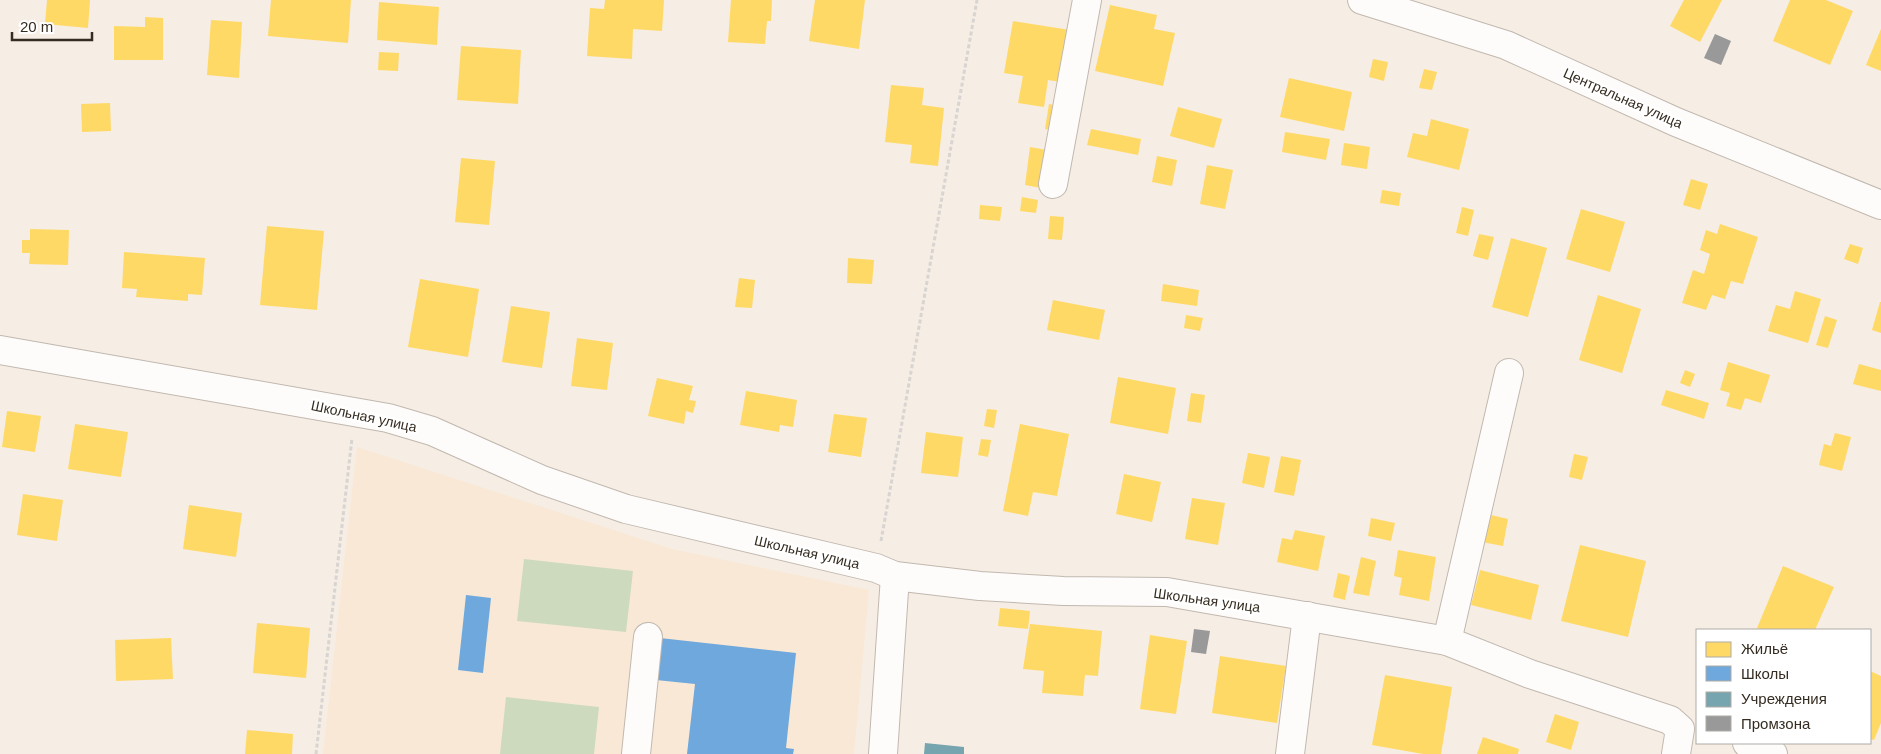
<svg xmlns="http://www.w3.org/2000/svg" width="1881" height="754" font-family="Arial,sans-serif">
<rect width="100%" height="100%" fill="#f6ede4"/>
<polygon fill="#f9e8d5" points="357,447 672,549 869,590 854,754 323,754"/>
<g fill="#cedabe">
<polygon points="524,559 633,571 626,632 517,621"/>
<polygon points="506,697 599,707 594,754 500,754"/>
</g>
<g fill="#ffd966">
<polygon points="47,0 90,0 88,28 45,24"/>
<polygon points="271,0 351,0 348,43 268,36"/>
<polygon points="605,0 664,0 662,31 633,29 632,59 587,56 590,8 604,9"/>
<polygon points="731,0 772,0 771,21 767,21 765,44 728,42"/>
<polygon points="815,0 865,0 859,49 809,41"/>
<polygon points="1684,0 1722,0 1700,42 1670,26"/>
<polygon points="1790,0 1826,0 1853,11 1830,65 1773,41"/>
<polygon points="379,2 439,7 437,45 377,40"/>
<polygon points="1110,5 1157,15 1154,29 1175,33 1163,86 1095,71"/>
<polygon points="145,17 163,18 163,60 114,60 114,26 145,27"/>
<polygon points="211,20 242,22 239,78 207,75"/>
<polygon points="1013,21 1070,30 1061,82 1048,80 1044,107 1018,103 1023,76 1004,73"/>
<polygon points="1881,29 1881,71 1866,65"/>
<polygon points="461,46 521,50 518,104 457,100"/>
<polygon points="379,52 399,53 398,71 378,70"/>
<polygon points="1373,59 1388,62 1384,81 1369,77"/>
<polygon points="1424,69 1437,72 1432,90 1419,88"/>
<polygon points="1289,78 1352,92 1344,131 1280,117"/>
<polygon points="891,85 924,88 922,105 944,108 938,166 910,163 912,145 885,142"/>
<polygon points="110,103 111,131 82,132 81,104"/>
<polygon points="1049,104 1059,106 1056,130 1045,129"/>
<polygon points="1178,107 1222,119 1214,148 1170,136"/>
<polygon points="1431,119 1469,129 1459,170 1407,157 1413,133 1427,136"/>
<polygon points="1091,129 1141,139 1138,155 1087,145"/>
<polygon points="1285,132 1330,139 1326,160 1282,152"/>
<polygon points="1344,143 1370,147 1367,169 1341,165"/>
<polygon points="1030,147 1047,150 1041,188 1025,185"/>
<polygon points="1157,156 1177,160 1172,186 1152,182"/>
<polygon points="461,158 495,161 489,225 455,222"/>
<polygon points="1207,165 1233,170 1225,209 1200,204"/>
<polygon points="1691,179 1708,184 1700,210 1683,205"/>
<polygon points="1382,190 1401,193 1399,206 1380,203"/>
<polygon points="1022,197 1038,200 1036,213 1020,211"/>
<polygon points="980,205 1002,207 1000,221 979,219"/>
<polygon points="1462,207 1474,210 1468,236 1456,233"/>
<polygon points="1581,209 1625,222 1610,272 1566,259"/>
<polygon points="1050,216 1064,217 1062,240 1048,239"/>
<polygon points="1720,224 1758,237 1743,284 1731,281 1725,299 1712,295 1706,310 1682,303 1693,270 1704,274 1710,254 1700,250 1706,230 1717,234"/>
<polygon points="267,226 324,231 317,310 260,305"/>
<polygon points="30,229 69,230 68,265 29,264 30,253 22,253 22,240 30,240"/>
<polygon points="1479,234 1494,237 1488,260 1473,256"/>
<polygon points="1511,238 1547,248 1528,317 1492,307"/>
<polygon points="1850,244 1863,248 1858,264 1844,259"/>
<polygon points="124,252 205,258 202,295 188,294 188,301 136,297 137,289 122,288"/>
<polygon points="848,258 874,260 872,284 847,283"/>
<polygon points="739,278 755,280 752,308 735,307"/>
<polygon points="420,279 479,289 468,357 408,347"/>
<polygon points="1163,284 1199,290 1197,306 1161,301"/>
<polygon points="1795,291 1821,299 1808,343 1768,331 1776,305 1790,309"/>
<polygon points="1598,295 1641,309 1622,373 1579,360"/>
<polygon points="1053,300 1105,310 1099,340 1047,330"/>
<polygon points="1880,302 1881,302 1881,333 1872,330"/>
<polygon points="511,306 550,312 542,368 502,362"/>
<polygon points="1186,315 1203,318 1200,331 1184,328"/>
<polygon points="1825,316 1837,320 1828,348 1816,345"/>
<polygon points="577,338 613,343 607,390 571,386"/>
<polygon points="1728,362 1770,375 1761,403 1745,398 1741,410 1726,406 1730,393 1720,390"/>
<polygon points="1859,364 1881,370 1881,391 1853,384"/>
<polygon points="1685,370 1695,374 1690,387 1680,383"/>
<polygon points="1118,377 1176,388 1168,434 1110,423"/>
<polygon points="657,378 693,386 689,400 696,401 693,413 686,411 684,424 648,416"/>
<polygon points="1666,390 1709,403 1704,419 1661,405"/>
<polygon points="746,391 797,400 793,427 780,425 779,432 740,425"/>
<polygon points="1191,393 1205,395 1201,423 1187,421"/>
<polygon points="987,409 997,410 994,428 984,426"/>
<polygon points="7,411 41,416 35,452 2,447"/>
<polygon points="834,414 867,418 861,457 828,452"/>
<polygon points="75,424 128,432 121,477 68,469"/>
<polygon points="1020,424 1069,434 1057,496 1033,492 1028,516 1003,511"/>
<polygon points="926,432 963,437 958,477 921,473"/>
<polygon points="1835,433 1851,437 1842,471 1819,465 1824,444 1831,446"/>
<polygon points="981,439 991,440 988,457 978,455"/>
<polygon points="1248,453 1270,457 1264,488 1242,483"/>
<polygon points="1574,454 1588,457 1582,480 1569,477"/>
<polygon points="1281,456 1301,460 1294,496 1274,492"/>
<polygon points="1124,474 1161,482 1152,522 1116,514"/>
<polygon points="23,494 63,500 57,541 17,535"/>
<polygon points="1192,498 1225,503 1218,545 1185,539"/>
<polygon points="189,505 242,513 236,557 183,549"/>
<polygon points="1487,514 1508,519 1503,546 1482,542"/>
<polygon points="1371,518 1395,523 1391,541 1368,536"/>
<polygon points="1295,530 1325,536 1318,571 1277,562 1282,538 1292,540"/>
<polygon points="1580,545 1646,561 1628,637 1561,621"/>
<polygon points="1398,550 1436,557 1429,601 1399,595 1402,578 1394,576"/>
<polygon points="1361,557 1376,561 1369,596 1353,593"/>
<polygon points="1783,566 1834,587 1815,630 1762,630 1757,628"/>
<polygon points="1480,570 1539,585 1531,620 1471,605"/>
<polygon points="1338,573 1350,576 1345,600 1333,597"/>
<polygon points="1000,608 1030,611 1028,629 998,626"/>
<polygon points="257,623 310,628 306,678 253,673"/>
<polygon points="1030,624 1102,631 1098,676 1085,675 1083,696 1042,693 1044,671 1023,669"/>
<polygon points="1150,635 1187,641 1176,714 1140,709"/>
<polygon points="171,638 173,679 116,681 115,640"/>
<polygon points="1220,656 1286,666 1277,723 1212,713"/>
<polygon points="1870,671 1881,676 1881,723 1874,740 1870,739"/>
<polygon points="1385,675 1452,687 1441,754 1423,754 1372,745"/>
<polygon points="1555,714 1579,722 1571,750 1546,742"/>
<polygon points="247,730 293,734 292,754 245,754"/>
<polygon points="1483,737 1519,749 1518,754 1477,754"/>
</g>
<g fill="#6fa8dc">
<polygon points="466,595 491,598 483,673 458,670"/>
<polygon points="660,638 796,653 786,748 794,749 793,754 687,754 695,684 656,680"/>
</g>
<polygon fill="#76a5af" points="925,743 964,747 964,754 924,754"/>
<g fill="#999">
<polygon points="1715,34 1731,41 1721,65 1704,58"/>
<polygon points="1194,629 1210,631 1206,654 1191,652"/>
</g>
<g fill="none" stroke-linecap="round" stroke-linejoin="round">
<defs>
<g id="minor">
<polyline points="1362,0 1506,45 1676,122 1881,205"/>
<polyline points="1053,184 1087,0"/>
<polyline points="0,350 388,418 432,431 542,480 626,509 876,568 895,576 980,586 1063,591 1167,592 1447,641 1530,674 1670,720 1680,729 1676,754"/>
<polyline points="1447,641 1509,373"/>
<polyline points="1747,743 1773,754"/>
<polyline points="636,754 648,637"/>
<polyline points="883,754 895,576"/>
<polyline points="1290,754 1307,616"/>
</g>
</defs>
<use href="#minor" stroke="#c1b8af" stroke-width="30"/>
<g stroke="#d7d4d1" stroke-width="3" stroke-dasharray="4 2.5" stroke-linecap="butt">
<polyline points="881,541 977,0"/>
<polyline points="316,754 352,438"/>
</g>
<use href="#minor" stroke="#fefcfb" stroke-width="28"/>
</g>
<g text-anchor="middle" stroke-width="5" stroke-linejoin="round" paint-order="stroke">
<g font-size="14" fill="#352c21" stroke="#fff">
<text transform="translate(1623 98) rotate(24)" y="5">Центральная улица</text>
<text transform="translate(364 416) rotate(12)" y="5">Школьная улица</text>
<text transform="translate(807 552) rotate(13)" y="5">Школьная улица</text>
<text transform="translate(1207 600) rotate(8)" y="5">Школьная улица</text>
</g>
</g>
<rect x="1696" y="629" width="175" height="115" fill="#ffffff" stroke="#aeaba6"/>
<rect x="1706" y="642" width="25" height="15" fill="#ffd966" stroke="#aeaba6"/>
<text x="1741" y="654" font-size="15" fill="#352c21">Жильё</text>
<rect x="1706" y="666" width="25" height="15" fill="#6fa8dc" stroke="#aeaba6"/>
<text x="1741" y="679" font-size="15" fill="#352c21">Школы</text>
<rect x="1706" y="692" width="25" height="15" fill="#76a5af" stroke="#aeaba6"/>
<text x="1741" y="704" font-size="15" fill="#352c21">Учреждения</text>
<rect x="1706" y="716" width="25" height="15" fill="#999999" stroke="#aeaba6"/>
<text x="1741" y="729" font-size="15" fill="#352c21">Промзона</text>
<path d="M12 32v8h80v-8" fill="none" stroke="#352c21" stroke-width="2.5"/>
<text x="20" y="32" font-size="15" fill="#352c21" stroke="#ffffff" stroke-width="4" paint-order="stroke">20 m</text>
</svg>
